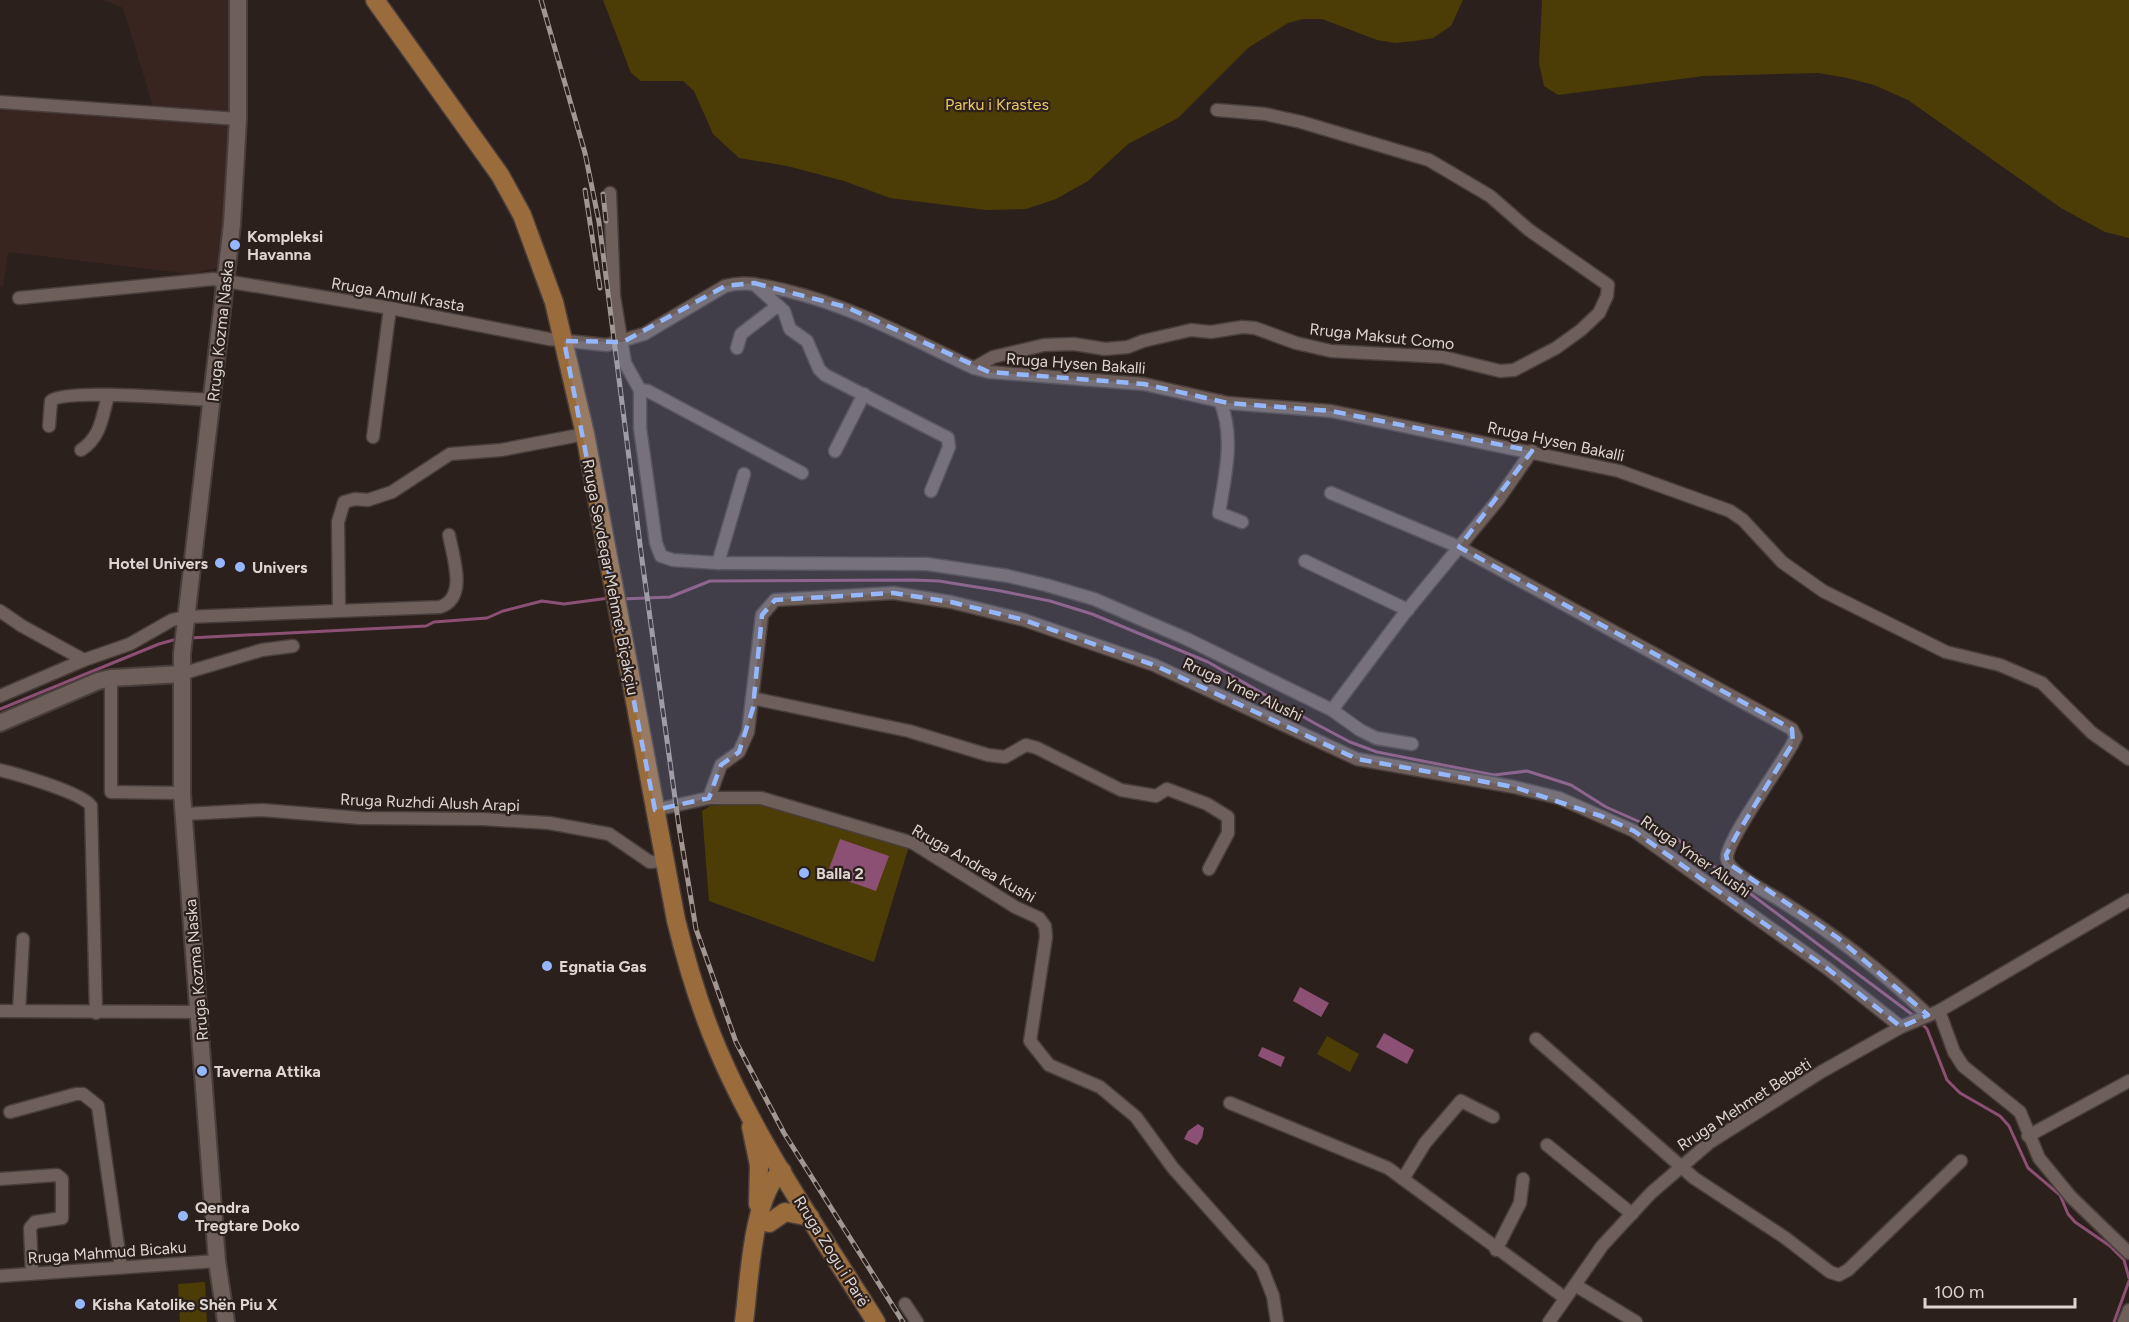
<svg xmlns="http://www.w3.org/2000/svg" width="2129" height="1322" font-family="Figtree,sans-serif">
<rect width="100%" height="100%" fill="#2c201c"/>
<g fill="#392520">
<polygon points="103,0 231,0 231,101 227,111 153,106 123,8"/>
<polygon points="0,106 233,124 223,266 191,274 8,252 3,286 0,286"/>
</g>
<g fill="#4c3c05">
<polygon points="603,0 1463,0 1451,26 1433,38 1415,41 1395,43 1377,40 1322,19 1303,19 1288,23 1248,48 1178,118 1128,144 1088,181 1056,199 1026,209 986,210 890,198 844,181 787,166 739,158 713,134 694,91 683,81 641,81 631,73"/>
<polygon points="1542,0 2129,0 2129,238 2105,232 2061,208 1908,100 1874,85 1847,78 1818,73 1704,76 1558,95 1544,86 1539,63"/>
<polygon points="759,802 909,846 874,962 709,901 702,811 710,806"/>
<polygon points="1327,1036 1359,1054 1350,1072 1317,1054"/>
<polygon points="205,1282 207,1322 180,1322 178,1284"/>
</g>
<g fill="#8c5074">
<polygon points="840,839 889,856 876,891 827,874"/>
<polygon points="1300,987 1329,1003 1321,1017 1293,1001"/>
<polygon points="1384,1033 1414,1050 1407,1064 1376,1047"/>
<polygon points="1262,1047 1285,1057 1281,1067 1258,1056"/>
<polygon points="1198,1124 1204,1128 1202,1138 1197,1145 1184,1139 1188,1131"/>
</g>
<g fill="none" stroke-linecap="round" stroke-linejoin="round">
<g stroke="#8c5074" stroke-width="3">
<polyline points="622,599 670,597 710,581 912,580 939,581 1001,591 1050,601 1092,614 1208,662 1316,724 1350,742 1377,752 1494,775 1527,771 1571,785 1606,807 1676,838 1914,1016"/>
<polyline points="189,638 426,626 434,622 487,618 503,611 542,601 564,604 609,598"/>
<polyline points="0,709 159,644 177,639"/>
<polyline points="1921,1023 1927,1029 1947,1080 1960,1093 2000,1116 2009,1126 2028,1168 2060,1195 2068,1214 2075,1222 2110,1246 2124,1260 2129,1278"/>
<polyline points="2114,1322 2129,1281"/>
</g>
<defs>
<g id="minor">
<polyline points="0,102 238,119"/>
<polyline points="610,193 614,296 625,363 640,390 640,428 656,543 661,556 673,560 718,563 927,564 1008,576 1046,585 1094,599 1187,639 1332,710 1360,730 1376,738 1412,744"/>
<polyline points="754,284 784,311 790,329 807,341 819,369 825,375 948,438 949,447 931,491"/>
<path d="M19 298 213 279 390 308 549 339 607 345 644 334 725 286C746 280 764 286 784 290 852 306 912 339 974 368L989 372 1144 384 1228 403 1331 411 1619 471 1730 511 1743 520 1782 562 1823 591 1946 652 2000 665 2042 683 2092 733 2129 759"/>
<polyline points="737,348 741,334 776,307"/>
<polyline points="974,368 993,357 1044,345 1074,344 1105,349 1128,347 1143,341 1191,330 1211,332 1242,327 1255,328 1296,343 1331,351 1443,357 1500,371 1514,370 1556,348 1581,330 1599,313 1607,296 1608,285 1529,230 1490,196 1429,160 1301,122 1265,114 1217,110"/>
<polyline points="640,390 648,391 802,473"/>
<path d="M1220 401C1235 437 1225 476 1219 513L1242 522"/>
<path d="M49 426 51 401C64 388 187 399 212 400"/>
<polyline points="373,437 390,308"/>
<path d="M81 450C101 437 102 417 108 396"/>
<polyline points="835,451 864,394"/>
<path d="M1331 493 1459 547 1792 729 1796 737 1793 743C1782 764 1726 841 1727 858 1728 872 1763 890 1775 897 1830 931 1881 970 1928 1015"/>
<polyline points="1305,561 1408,610"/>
<polyline points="718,563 744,474"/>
<polyline points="339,609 338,522 344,502 355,499 368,500 392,492 450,454 501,450 585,434"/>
<polyline points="0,611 22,626 84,660"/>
<polyline points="181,674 262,650 293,646"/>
<polyline points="111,678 111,792 182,793"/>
<path d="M0 696 84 660 130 644 172 620 185 617 440 607C468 598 453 557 449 535"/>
<polyline points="752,698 909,731 988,755 1005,757 1026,745 1037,748 1121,790 1156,796 1167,789 1207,804 1228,817 1228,833 1209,869"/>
<polyline points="1332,710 1404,614 1498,500 1532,451"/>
<path d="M0 770C17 774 83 793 91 806L96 1013"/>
<polyline points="709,798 761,798 913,843 1015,907 1039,918 1045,926 1046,937 1030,1041 1049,1065 1100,1087 1136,1117 1173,1168 1262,1268 1273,1296 1277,1322"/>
<polyline points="655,810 709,798 721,765 739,752 748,732 762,615 775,600 893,593 951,602 1024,620 1154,665 1357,759 1514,787 1559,798 1634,831 1828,969 1901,1027"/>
<polyline points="184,814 262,810 360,818 483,819 549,823 609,834 650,862 665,861"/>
<polyline points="0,1011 199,1012"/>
<polyline points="19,1011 23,939"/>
<polyline points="1939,1011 1954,1052 1963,1066 2020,1112 2039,1158 2071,1197 2129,1253"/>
<polyline points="1536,1039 1694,1178 1784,1237 1830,1272 1839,1275 1848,1270 1961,1161"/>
<polyline points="1230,1103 1388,1168 1565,1298"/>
<polyline points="10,1112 76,1094 83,1094 98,1106 121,1267"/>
<polyline points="2028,1136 2129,1081"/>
<polyline points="1547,1145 1632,1214"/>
<polyline points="0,1179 57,1175 62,1179 62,1218 35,1222 30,1228 32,1273"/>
<polyline points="1403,1179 1425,1143 1461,1101 1493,1117"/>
<polyline points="1496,1250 1520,1203 1523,1179"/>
<polyline points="0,1276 217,1261"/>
<polyline points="1575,1285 1636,1322"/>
<polyline points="905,1304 917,1322"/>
<polyline points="1549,1322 1602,1246 1651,1193 1709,1143 1821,1072 1901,1027 1939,1011 2129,900"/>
<polyline points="2124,1322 2129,1310"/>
</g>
<g id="secondary">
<polyline points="0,723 98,681 111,678 181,674"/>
<polyline points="226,1322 217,1261 182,793 182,654 232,224 238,119 238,0"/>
</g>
<g id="primary">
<path d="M375 0 500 175 522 215 554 302 585 434 676 920C687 965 700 1008 718 1050 759 1146 821 1234 876 1322"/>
<polyline points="751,1127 759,1165 758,1204"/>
<polyline points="769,1223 785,1212 810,1217"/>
<path d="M744 1322C749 1286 752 1193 782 1171"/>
</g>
</defs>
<use href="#minor" stroke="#493e3b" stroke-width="15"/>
<use href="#secondary" stroke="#493e3b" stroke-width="20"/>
<use href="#primary" stroke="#493e3b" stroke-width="21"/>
<use href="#minor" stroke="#6e5f5a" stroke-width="12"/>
<use href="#secondary" stroke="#6e5f5a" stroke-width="16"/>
<use href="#primary" stroke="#9a6b3b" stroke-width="18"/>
<defs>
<g id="rail">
<polyline points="541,0 585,153 599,222 642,560 679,827 696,929 736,1042 784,1133 903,1322"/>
<polyline points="585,190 600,288"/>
<polyline points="603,194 606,221"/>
</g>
</defs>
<use href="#rail" stroke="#a09692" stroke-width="5"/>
<use href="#rail" stroke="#2c201c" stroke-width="3" stroke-dasharray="9" stroke-linecap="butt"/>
</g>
<path fill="#95b7fd" fill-opacity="0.2" stroke="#95b7fd" stroke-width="4.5" stroke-dasharray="12 8" stroke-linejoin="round" d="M754 283 846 307 989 372 1144 384 1228 403 1331 411 1532 451 1459 547 1792 729 1793 743 1736 836 1726 855 1728 863 1838 938 1928 1015 1901 1027 1828 969 1634 831 1601 816 1514 787 1357 759 1154 665 1024 620 951 602 893 593 775 600 762 615 753 708 739 752 721 765 709 798 655 810 564 341 623 342 725 286Z"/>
<g fill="#95b7fd" stroke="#2c201c" stroke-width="2">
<circle cx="235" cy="245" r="6"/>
<circle cx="220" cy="563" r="6"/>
<circle cx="240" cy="567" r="6"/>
<circle cx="804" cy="873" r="6"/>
<circle cx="547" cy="966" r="6"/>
<circle cx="202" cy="1071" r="6"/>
<circle cx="183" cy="1216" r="6"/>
<circle cx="80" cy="1304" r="6"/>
</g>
<g text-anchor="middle" stroke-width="4.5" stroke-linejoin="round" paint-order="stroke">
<g font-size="16" fill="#e9c764" stroke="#2c201c">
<text x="997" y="110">Parku i Krastes</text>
</g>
<g font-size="16" font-weight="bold" fill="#ded5d2" stroke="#2c201c" text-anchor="start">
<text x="247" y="242">Kompleksi<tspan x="247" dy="18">Havanna</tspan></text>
<text x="208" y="569" text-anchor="end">Hotel Univers</text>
<text x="252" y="573">Univers</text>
<text x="816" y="879">Balla 2</text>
<text x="559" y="972">Egnatia Gas</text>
<text x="214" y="1077">Taverna Attika</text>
<text x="195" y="1213">Qendra<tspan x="195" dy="18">Tregtare Doko</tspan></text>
<text x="92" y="1310">Kisha Katolike Shën Piu X</text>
</g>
<g font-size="16" fill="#ded5d2" stroke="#2c201c">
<text transform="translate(398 294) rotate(10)" y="6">Rruga Amull Krasta</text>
<text transform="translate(220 331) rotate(-84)" y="6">Rruga Kozma Naska</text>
<text transform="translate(1382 336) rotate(6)" y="6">Rruga Maksut Como</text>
<text transform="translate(1076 363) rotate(4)" y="6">Rruga Hysen Bakalli</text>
<text transform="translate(1556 441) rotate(12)" y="6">Rruga Hysen Bakalli</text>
<text transform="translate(611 577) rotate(79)" y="6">Rruga Sevdeqar Mehmet Biçakçiu</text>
<text transform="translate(1243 689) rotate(25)" y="6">Rruga Ymer Alushi</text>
<text transform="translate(430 802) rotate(2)" y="6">Rruga Ruzhdi Alush Arapi</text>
<text transform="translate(1696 856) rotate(35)" y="6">Rruga Ymer Alushi</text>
<text transform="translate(974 863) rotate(30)" y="6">Rruga Andrea Kushi</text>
<text transform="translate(196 970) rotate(-95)" y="6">Rruga Kozma Naska</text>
<text transform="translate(1744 1104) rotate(-33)" y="6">Rruga Mehmet Bebeti</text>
<text transform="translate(832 1251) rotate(58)" y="6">Rruga Zogu i Parë</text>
<text transform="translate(107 1252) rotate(-4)" y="6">Rruga Mahmud Bicaku</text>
</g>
</g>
<path d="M1925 1298v9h150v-9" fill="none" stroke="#ded5d2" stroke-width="3"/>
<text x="1934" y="1298" font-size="18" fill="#ded5d2" stroke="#2c201c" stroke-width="4.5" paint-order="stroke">100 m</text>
</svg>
